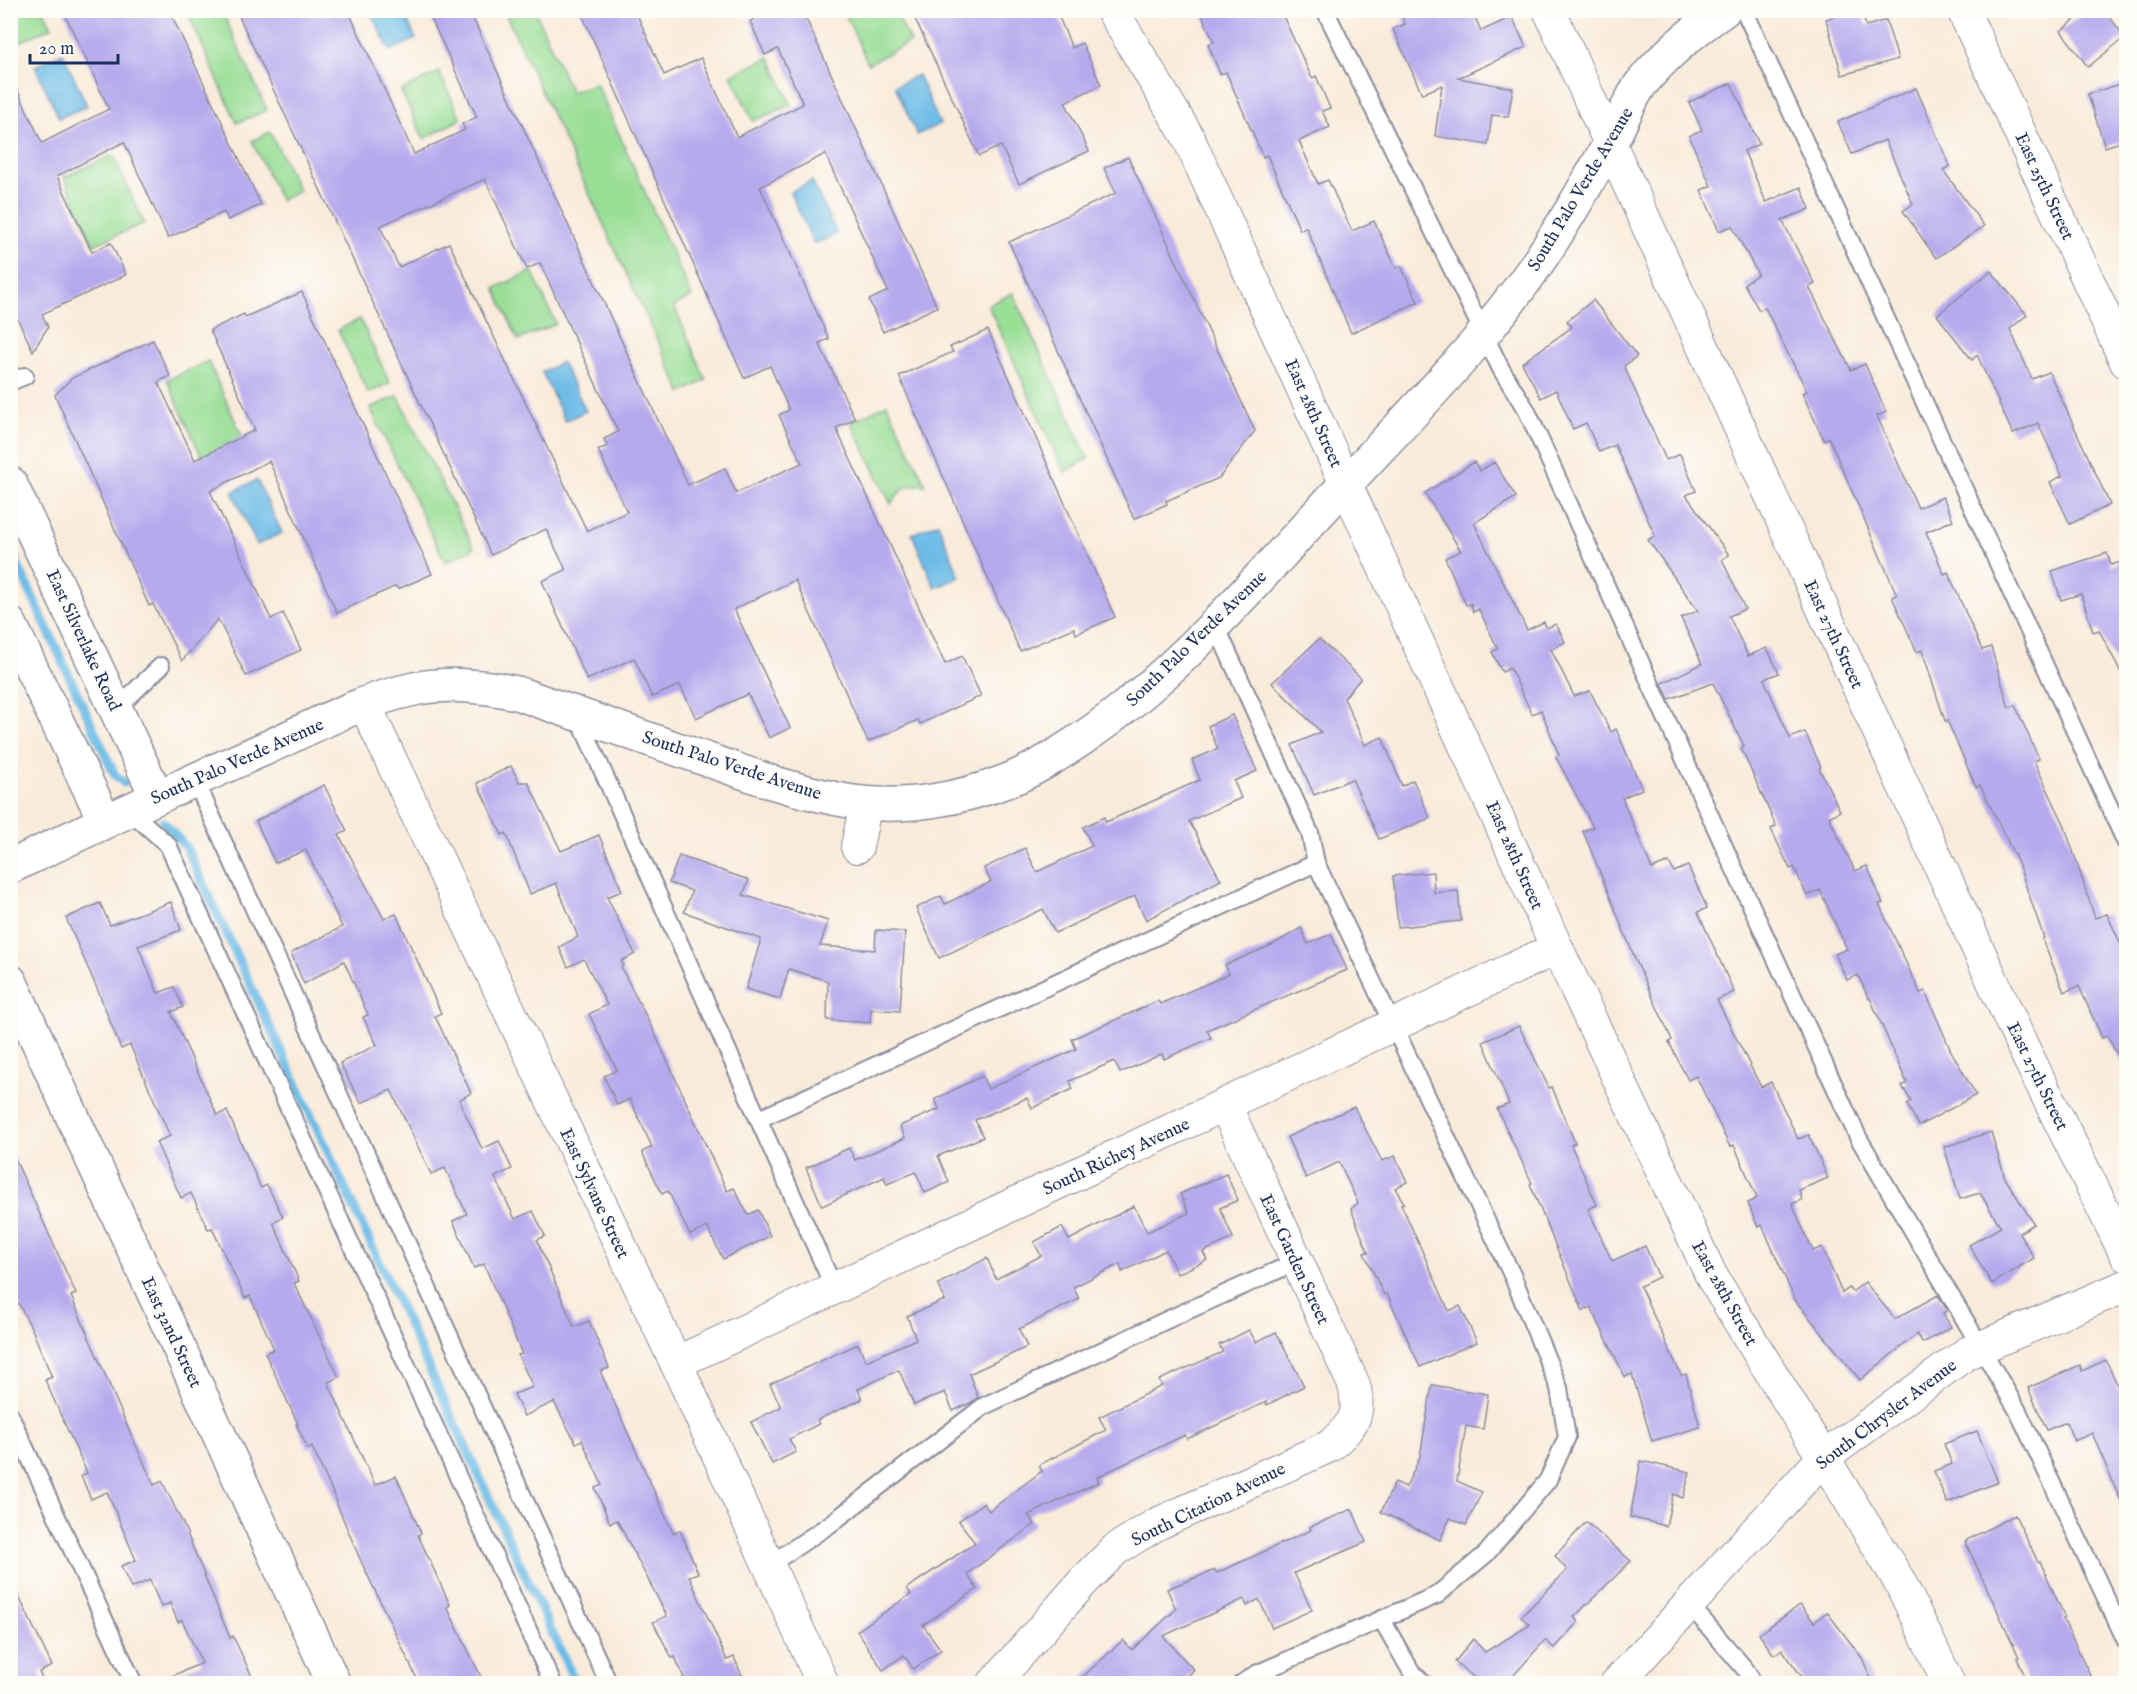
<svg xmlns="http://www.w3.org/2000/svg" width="2137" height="1694" font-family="'IM FELL English',serif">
<rect width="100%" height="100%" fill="#fdfcf7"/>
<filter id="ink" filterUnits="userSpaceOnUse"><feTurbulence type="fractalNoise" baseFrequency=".0167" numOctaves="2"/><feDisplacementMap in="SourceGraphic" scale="12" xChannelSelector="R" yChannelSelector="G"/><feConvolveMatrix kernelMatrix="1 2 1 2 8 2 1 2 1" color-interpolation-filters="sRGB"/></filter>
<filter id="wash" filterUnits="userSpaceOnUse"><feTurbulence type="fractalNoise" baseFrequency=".008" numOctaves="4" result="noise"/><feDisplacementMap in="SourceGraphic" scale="24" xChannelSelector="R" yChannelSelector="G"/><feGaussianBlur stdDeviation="1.35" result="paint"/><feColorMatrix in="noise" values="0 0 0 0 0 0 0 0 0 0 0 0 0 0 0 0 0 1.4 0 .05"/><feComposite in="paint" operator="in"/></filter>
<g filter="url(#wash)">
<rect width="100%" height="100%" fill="#f9ebda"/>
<g fill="#9ade96" stroke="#5a867a" stroke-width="1.5">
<polygon points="10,11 44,11 52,27 11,46"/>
<polygon points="187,11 222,11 267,110 237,123"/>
<polygon points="504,11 535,11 571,92 596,83 692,297 674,306 706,380 682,393"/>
<polygon points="844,11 895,11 910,42 868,64"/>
<polygon points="770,57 791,105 753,121 731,75"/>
<polygon points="439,72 461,119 424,139 401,91"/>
<polygon points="270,132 299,191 280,200 252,141"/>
<polygon points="113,155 144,223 94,245 64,177"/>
<polygon points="532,271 556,324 518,340 495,288"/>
<polygon points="1013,293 1088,459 1064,472 988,305"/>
<polygon points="360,319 390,383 368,393 338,330"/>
<polygon points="208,361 250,454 209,473 167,380"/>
<polygon points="398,396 474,548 445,562 370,408"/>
<path d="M887 404 926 485C905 484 902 488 891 504L851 422Z"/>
</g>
<g fill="#6dbce7" stroke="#4476a2" stroke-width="1.5">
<polygon points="370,11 403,11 416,39 390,51"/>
<polygon points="63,53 87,106 59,118 35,66"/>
<polygon points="918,75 940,124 917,135 895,86"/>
<polygon points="812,181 837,234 814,244 790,192"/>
<polygon points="562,362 586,411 565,421 542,372"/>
<polygon points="257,480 282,533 257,545 232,492"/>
<polygon points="938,523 960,577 935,588 912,534"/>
</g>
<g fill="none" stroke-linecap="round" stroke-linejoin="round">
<g stroke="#6dbce7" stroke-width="9">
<polyline points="10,548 115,775 124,783"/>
<polyline points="163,822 186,847 576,1684"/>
</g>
</g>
<g id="blocks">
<g fill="#b6a9ed" fill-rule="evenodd">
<polygon points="63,10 169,10 261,205 228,220 224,212 168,238 124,142 57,176 92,252 111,243 126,275 42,314 48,327 33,351 10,303 10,74 42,143 109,109"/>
<path d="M236 10H348L414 154 465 130 462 124 477 117 427 10H469L688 485 725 468 736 493 802 463 779 415 789 410 770 366 744 378 580 10H635L664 75 701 58 737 137 803 104 778 49 765 55 750 21 773 10H802L937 307 883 332 869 300 888 291 825 154 760 187 829 339 819 343 855 419 836 428 945 664 962 656 981 696 920 724 918 720 868 742 795 580 734 609 790 728 769 738 748 694 696 718 680 685 652 697 634 658 587 680 542 581 566 570 546 529 491 555ZM485 179 527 269 540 263 618 432 604 439 608 446 598 450 627 512 587 531 449 243 399 267 380 226Z"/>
<polygon points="911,10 1056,10 1072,48 1082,43 1101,85 1065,102 1089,151 1019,184 1001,146 979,156"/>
<polygon points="1200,10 1280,10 1312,78 1316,76 1330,108 1322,111 1330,127 1299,141 1318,184 1328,180 1352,231 1374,221 1396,268 1401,266 1418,302 1351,333 1306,227 1300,230 1267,155 1263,157 1226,72 1220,74 1208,44 1214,42"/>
<polygon points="1399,10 1472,10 1481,31 1512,17 1526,47 1458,78 1513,88 1508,117 1492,115 1488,145 1435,136 1442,85 1422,94 1393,29 1405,24"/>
<polygon points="1854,10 1861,10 1866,26 1886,20 1898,59 1842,75 1826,19"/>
<polygon points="2087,10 2104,10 2125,37 2088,67 2061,31"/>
<polygon points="2127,82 2127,140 2105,147 2088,94"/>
<polygon points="1731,83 1759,144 1744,151 1766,202 1801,187 1810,209 1782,220 1815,284 1809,287 1851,370 1865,364 1886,412 1877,416 1918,508 1943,497 1953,520 1926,532 1944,574 1948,572 1982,650 1991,647 2009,708 2015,705 2039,759 2034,761 2064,824 2095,918 2107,914 2127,958 2127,1072 2107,1036 2102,1038 2079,986 2064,992 2042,939 2044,938 2018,863 1980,785 1976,787 1947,720 1945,721 1922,650 1917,652 1892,597 1897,595 1829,438 1824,440 1802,393 1807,391 1765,308 1759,310 1744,284 1758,274 1732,226 1719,231 1701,190 1711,186 1689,136 1702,130 1689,102"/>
<polygon points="1916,88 1950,166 1943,170 1984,226 1936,258 1903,211 1913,204 1885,140 1852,154 1838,122"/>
<polygon points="1128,157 1255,431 1219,478 1166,501 1167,504 1134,519 1009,242 1116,193 1104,168"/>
<polygon points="1991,271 2027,315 2010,329 2032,379 2049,372 2110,505 2070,524 2050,482 2062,476 2038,423 2013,434 1977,355 1972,360 1937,315"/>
<polygon points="302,292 432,574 398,589 396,586 337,613 269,461 210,491 271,619 283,613 301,650 246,676 218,619 182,661 153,604 149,606 55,395 72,378 153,340 170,376 158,382 195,460 255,430 210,330 244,314 245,317"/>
<polygon points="1593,300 1637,356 1624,366 1666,460 1680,454 1696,491 1686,495 1729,555 1722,559 1745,609 1729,616 1748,656 1767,648 1779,673 1764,679 1790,738 1805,732 1821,767 1819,768 1840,811 1829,817 1855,871 1867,866 1883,903 1879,904 1920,993 1925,991 1951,1051 1976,1095 1919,1126 1907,1104 1911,1101 1902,1086 1907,1083 1870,998 1869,999 1858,975 1847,980 1835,954 1847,949 1820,890 1807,896 1794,867 1790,869 1771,829 1776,826 1741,748 1744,746 1713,683 1669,699 1662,683 1702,664 1681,618 1698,611 1648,540 1655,536 1615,445 1599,452 1586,423 1573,429 1556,390 1541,398 1522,363 1572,327 1567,321"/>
<polygon points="988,330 1115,617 1076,634 1074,628 1020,651 899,376 953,352 950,347"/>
<polygon points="1474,462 1480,471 1494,462 1516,497 1474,523 1527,630 1544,622 1547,628 1556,624 1565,642 1551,649 1574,696 1590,691 1611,732 1616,729 1642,789 1622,798 1652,869 1669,862 1674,872 1688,866 1707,908 1698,912 1734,992 1717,1000 1761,1087 1771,1082 1798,1139 1809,1135 1828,1178 1799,1190 1802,1200 1792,1204 1813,1251 1822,1247 1842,1293 1849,1288 1852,1292 1865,1282 1895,1319 1938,1295 1947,1310 1943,1313 1951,1327 1923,1343 1917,1334 1860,1380 1795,1300 1762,1225 1758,1227 1748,1203 1757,1198 1734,1145 1730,1147 1696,1076 1688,1080 1669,1042 1672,1040 1636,961 1583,831 1593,827 1556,757 1559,755 1541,710 1532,714 1510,668 1502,672 1492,652 1498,649 1479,609 1473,612 1471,604 1466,605 1445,558 1461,551 1425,493"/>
<polygon points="2107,553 2111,565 2127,560 2127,684 2099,630 2093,632 2081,594 2061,600 2052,571"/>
<polygon points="1319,639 1361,678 1344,698 1365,745 1382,737 1402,786 1413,780 1430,818 1379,839 1352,779 1314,795 1292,745 1321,732 1272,683"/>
<polygon points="1232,715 1257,771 1234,781 1241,798 1189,821 1221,880 1146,920 1135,896 1055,933 1043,909 939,958 916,908 941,896 945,904 991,882 984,868 1025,848 1037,872 1092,846 1083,827 1104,817 1106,822 1200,780 1192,760 1218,749 1208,726"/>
<polygon points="511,766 519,782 528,782 561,851 599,835 622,891 607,897 635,954 621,961 624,965 621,967 655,1034 727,1191 734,1188 748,1215 758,1210 770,1236 723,1259 707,1227 690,1235 668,1191 662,1194 642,1152 652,1147 630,1099 617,1105 604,1076 617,1070 589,1014 607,1005 584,959 568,967 559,947 578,937 556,883 530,894 506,833 502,835 477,783"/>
<polygon points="324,785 347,831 339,835 384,919 396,914 441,1013 435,1016 471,1093 459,1100 482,1149 499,1141 512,1169 495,1177 515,1219 533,1211 545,1236 537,1240 574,1327 589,1321 609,1368 600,1371 673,1533 680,1530 698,1573 689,1576 727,1660 734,1657 745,1683 671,1683 684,1678 675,1657 672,1658 653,1622 667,1616 617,1520 610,1523 595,1488 602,1485 582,1440 576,1443 554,1402 524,1416 514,1394 533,1387 518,1355 522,1354 484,1264 474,1268 453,1221 467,1214 445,1168 431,1174 391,1090 361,1103 340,1063 377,1045 363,1017 368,1015 344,961 304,984 291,953 342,927 306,850 275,863 256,821"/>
<polygon points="679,856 749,880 743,895 828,921 820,946 875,950 876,930 905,932 900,1011 871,1009 870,1023 827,1020 828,981 789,969 780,999 746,989 761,939 684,912 692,891 669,883"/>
<polygon points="1433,872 1434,893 1458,891 1461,921 1398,927 1393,876"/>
<polygon points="171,902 181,930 138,946 158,993 174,987 183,1007 171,1012 217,1115 227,1111 261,1188 267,1185 283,1217 273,1222 299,1281 294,1283 339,1377 328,1382 375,1485 396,1476 421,1533 418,1535 450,1605 447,1607 484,1683 419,1683 360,1559 336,1502 337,1502 312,1447 308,1449 296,1424 298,1424 265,1353 274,1349 250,1296 245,1298 212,1228 208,1229 191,1193 181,1198 156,1142 170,1136 130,1045 121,1049 99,993 66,918 100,903 110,925"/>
<polygon points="1301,928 1308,944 1331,934 1347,970 1207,1030 1211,1038 1164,1059 1162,1054 1120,1073 1114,1061 1070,1081 1073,1089 1032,1108 1027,1098 975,1120 983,1137 938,1156 949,1182 925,1193 916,1172 887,1184 884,1177 822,1206 806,1168 849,1148 855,1160 905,1138 900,1126 939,1109 935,1099 982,1076 988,1089 1076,1049 1072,1039 1158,1001 1160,1004 1229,974 1225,965 1274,944"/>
<polygon points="1519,1026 1549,1088 1552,1087 1575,1143 1571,1145 1597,1205 1588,1209 1612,1261 1645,1246 1659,1277 1640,1286 1681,1375 1686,1374 1700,1427 1652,1441 1632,1374 1625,1377 1591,1307 1583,1311 1530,1184 1532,1183 1497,1109 1509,1104 1483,1042"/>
<polygon points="1354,1107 1382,1161 1395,1156 1407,1182 1395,1188 1404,1203 1401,1204 1449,1311 1460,1306 1477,1342 1420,1367 1387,1294 1384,1295 1364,1253 1368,1252 1351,1209 1358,1203 1339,1162 1306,1178 1287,1137"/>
<polygon points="1991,1132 2005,1178 2034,1224 2019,1233 2034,1258 1992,1284 1969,1245 2001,1227 1980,1193 1960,1199 1944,1147"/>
<polygon points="10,1148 76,1294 71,1296 129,1430 154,1485 162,1481 184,1526 230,1638 233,1636 255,1683 156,1683 202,1663 182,1620 178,1622 170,1603 161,1607 150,1580 131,1588 121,1566 136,1560 107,1492 91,1499 81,1476 87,1473 45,1380 52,1377 31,1327 10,1288"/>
<polygon points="1226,1174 1238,1200 1220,1208 1233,1238 1203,1252 1207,1260 1177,1274 1166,1250 1122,1272 1120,1264 1073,1287 1079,1299 1019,1329 1027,1347 969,1374 978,1397 970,1403 953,1411 945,1392 914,1405 899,1370 858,1389 862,1399 817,1420 819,1424 789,1439 796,1452 772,1464 751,1422 781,1407 770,1384 858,1344 866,1361 916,1339 907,1316 945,1300 938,1284 987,1258 996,1279 1041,1256 1034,1242 1062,1227 1069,1240 1134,1206 1147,1232 1189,1213 1180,1194"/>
<polygon points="1249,1330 1256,1342 1276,1332 1304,1386 1267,1405 1266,1402 1187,1439 1185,1435 1097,1477 1099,1482 1028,1515 1035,1524 967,1574 977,1589 923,1625 941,1650 913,1669 904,1655 883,1670 857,1631 911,1594 907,1588 975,1543 959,1521 983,1503 989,1511 1042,1471 1039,1465 1106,1430 1099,1417 1162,1386 1159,1380 1223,1352 1219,1345"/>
<polygon points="2106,1360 2127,1406 2126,1513 2092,1433 2074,1441 2066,1422 2047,1430 2028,1388 2080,1365 2082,1371"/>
<polygon points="1432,1385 1488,1394 1483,1429 1466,1426 1457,1481 1482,1492 1466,1525 1450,1518 1440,1540 1381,1512 1395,1482 1406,1487 1420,1457"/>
<polygon points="1977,1431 1998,1482 1947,1503 1934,1471 1952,1464 1944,1444"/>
<polygon points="1641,1461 1690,1472 1683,1498 1673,1494 1666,1526 1630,1517"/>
<polygon points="1352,1509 1366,1542 1294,1573 1312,1610 1272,1628 1259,1599 1247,1606 1244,1599 1163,1636 1194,1670 1180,1683 1076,1683 1123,1640 1132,1650 1176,1609 1167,1589 1215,1570 1217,1573 1311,1530 1310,1527"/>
<polygon points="2015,1515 2038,1562 2040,1561 2065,1618 2063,1619 2094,1683 2028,1683 2017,1658 2019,1657 1965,1541"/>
<polygon points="1586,1522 1631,1561 1574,1617 1578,1622 1554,1648 1545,1640 1507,1683 1481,1683 1455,1662 1473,1639 1485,1652 1530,1625 1521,1617 1567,1570 1555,1556"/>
<polygon points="10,1578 52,1666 39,1672 44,1683 10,1683"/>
<polygon points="1800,1605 1814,1622 1827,1612 1862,1658 1873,1683 1806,1683 1782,1649 1774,1655 1759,1634"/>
</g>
</g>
</g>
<g filter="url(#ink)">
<use href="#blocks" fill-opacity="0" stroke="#8a8d9c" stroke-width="1.5"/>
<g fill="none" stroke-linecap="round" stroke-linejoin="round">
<defs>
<g id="service">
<polyline points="1325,10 1501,369 1527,411 1732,864 1858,1137 2018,1411 2126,1641"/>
<path d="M1744 10C1873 287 1998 566 2126 843"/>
<polyline points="10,382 25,376"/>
<polyline points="1215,624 1310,833 1316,863"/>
<polyline points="116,709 161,666"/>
<polyline points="578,716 834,1288"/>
<polyline points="195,780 609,1684"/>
<polyline points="129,810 168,845 553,1684"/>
<polyline points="759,1119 1316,863 1513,1277 1559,1388 1567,1437 1548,1480 1486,1554 1437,1595 1256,1674 1241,1684"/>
<polyline points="10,1415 134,1684"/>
<polyline points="769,1565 829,1525 984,1406 1171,1318 1296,1262"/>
<polyline points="1689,1604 1745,1669 1754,1684"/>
<polyline points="1382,1620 1411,1671 1424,1684"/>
</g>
<g id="minor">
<polyline points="1112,10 1187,135 1557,948 1712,1277 1900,1582 1949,1684"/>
<polyline points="1549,10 2021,1043 2126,1255"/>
<polyline points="1963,10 2126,362"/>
<polyline points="364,703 676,1363 823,1684"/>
<polyline points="857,847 866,803"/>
<polyline points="676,1363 1557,948"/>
<path d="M993 1684 1083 1582 1116 1549 1157 1524 1330 1446C1352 1425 1362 1417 1354 1385L1225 1105"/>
<polyline points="1616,1684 1823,1458 1967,1353 2126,1286"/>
</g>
<g id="tertiary">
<polyline points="10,483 157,797"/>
<polyline points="10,624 105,821"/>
<path d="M10 867C95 826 180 786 266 748 314 726 362 700 414 689 449 682 483 686 517 693L771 782C799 790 826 798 854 802 905 809 962 799 1009 780 1036 769 1059 754 1083 738 1183 670 1260 575 1342 488 1407 418 1477 349 1532 271 1562 228 1588 182 1614 136 1623 119 1630 99 1641 84 1665 54 1693 31 1724 10"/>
<polyline points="10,981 334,1684"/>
</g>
</defs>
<use href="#service" stroke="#8a8d9c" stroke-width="20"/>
<use href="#minor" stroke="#8a8d9c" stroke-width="34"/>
<use href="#tertiary" stroke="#8a8d9c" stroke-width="36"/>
<use href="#service" stroke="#fff" stroke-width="16"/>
<use href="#minor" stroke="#fff" stroke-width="32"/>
<use href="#tertiary" stroke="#fff" stroke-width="33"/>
</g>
</g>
<g text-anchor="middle" stroke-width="5" stroke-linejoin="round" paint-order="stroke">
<g font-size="18" fill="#1b2f5e" stroke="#fdfcf7">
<text transform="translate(2045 186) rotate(65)" y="6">East 25th Street</text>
<text transform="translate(1580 189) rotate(-59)" y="6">South Palo Verde Avenue</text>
<text transform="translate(1314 413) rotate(66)" y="6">East 28th Street</text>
<text transform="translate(1834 634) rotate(65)" y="6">East 27th Street</text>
<text transform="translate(1196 638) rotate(-44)" y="6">South Palo Verde Avenue</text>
<text transform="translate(84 640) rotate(65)" y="6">East Silverlake Road</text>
<text transform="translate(237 761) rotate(-24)" y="6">South Palo Verde Avenue</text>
<text transform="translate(732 765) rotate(18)" y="6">South Palo Verde Avenue</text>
<text transform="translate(1515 855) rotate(66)" y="6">East 28th Street</text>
<text transform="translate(2038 1076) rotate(64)" y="6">East 27th Street</text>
<text transform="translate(1116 1156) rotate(-25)" y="6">South Richey Avenue</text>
<text transform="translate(595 1193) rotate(65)" y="6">East Sylvane Street</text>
<text transform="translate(1295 1259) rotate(65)" y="6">East Garden Street</text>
<text transform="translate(1725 1293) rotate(61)" y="6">East 28th Street</text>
<text transform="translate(172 1332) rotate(65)" y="6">East 32nd Street</text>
<text transform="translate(1886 1414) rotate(-37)" y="6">South Chrysler Avenue</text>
<text transform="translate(1208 1504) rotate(-26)" y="6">South Citation Avenue</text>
</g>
</g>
<rect width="2137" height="1694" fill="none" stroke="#fdfcf7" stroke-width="36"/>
<path d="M30 54v9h88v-9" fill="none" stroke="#1b2f5e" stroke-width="3"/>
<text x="39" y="54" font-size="18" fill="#1b2f5e" stroke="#fdfcf7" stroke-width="4.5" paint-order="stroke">20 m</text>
</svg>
